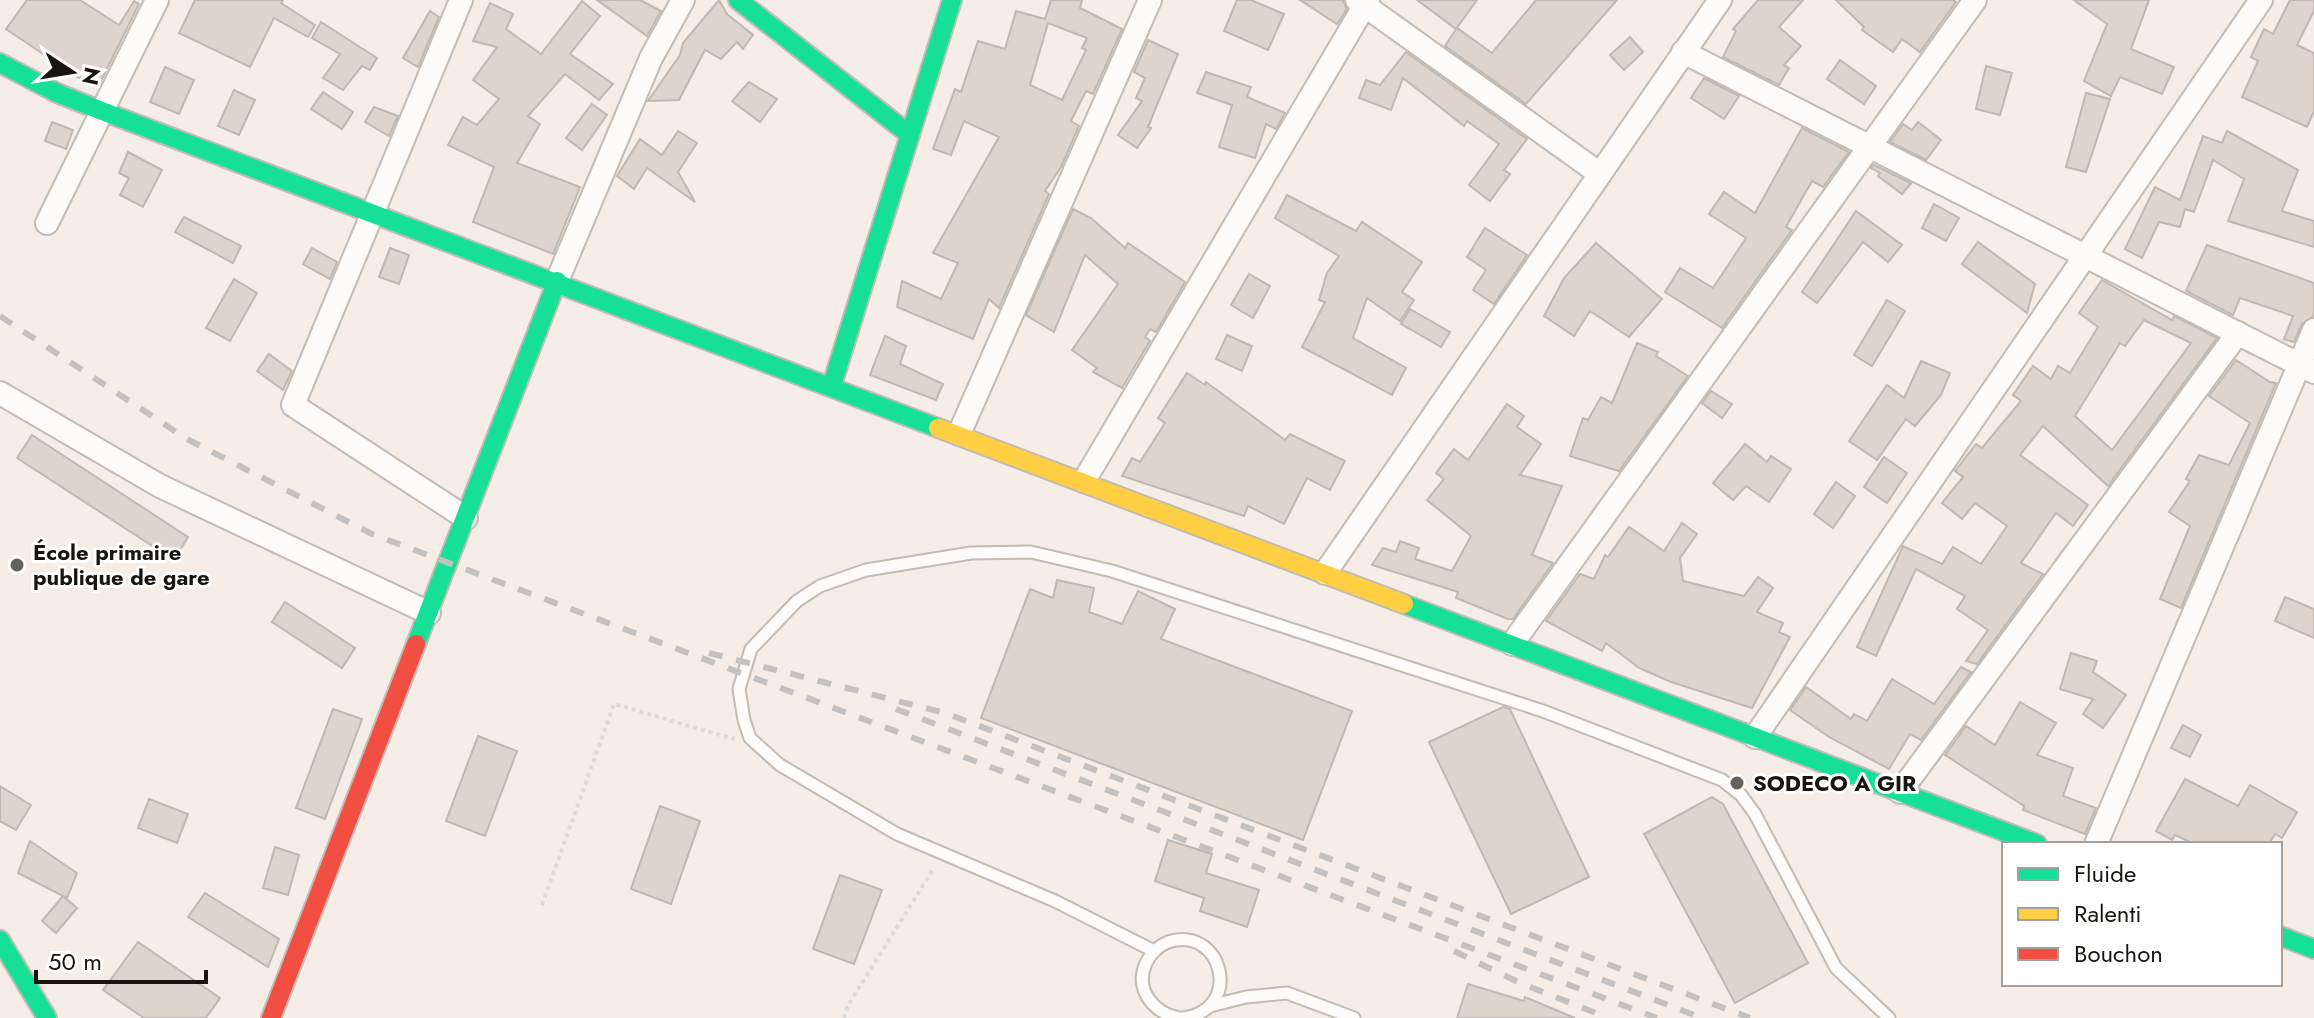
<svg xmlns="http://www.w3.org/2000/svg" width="2314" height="1018" font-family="Jost,sans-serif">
<rect width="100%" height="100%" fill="#f5ede6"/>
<g fill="#dfd4cb" stroke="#bfb9b3" stroke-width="2" fill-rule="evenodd">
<polygon points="27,0 80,0 119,25 134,1 139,4 99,85 79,78 6,29"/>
<polygon points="195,0 283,0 281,3 315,25 308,37 274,18 250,67 179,33"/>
<polygon points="597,0 640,0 661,11 647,36"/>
<polygon points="719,0 727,14 753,35 743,49 737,42 721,59 705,50 679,100 648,101 680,55 683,43"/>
<path d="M1051 0H1082L1080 8 1122 29 1093 94 1086 91 1071 121 1079 126 1061 167 1045 191 1049 194 999 308 989 299 973 339 897 307 902 281 941 299 958 263 933 253 999 137 964 121 951 155 933 149 955 89 961 92 978 41 1005 49 1016 11 1045 19ZM1048 23 1087 38 1082 48 1086 50 1062 100 1030 85Z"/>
<polygon points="1237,0 1251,0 1284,14 1268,50 1224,31"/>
<polygon points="1300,0 1343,0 1347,9 1337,24"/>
<polygon points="1417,0 1477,0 1456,29"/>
<polygon points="1536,0 1617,0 1526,104 1445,46 1457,28 1492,53"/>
<polygon points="1758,0 1803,0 1779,27 1801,46 1784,65 1789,68 1779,85 1723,57 1736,31 1733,29"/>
<polygon points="1836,0 1953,0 1956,2 1920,52 1902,39 1893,52 1862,30 1864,27"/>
<polygon points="2074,0 2149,0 2131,49 2174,67 2162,94 2120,77 2111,96 2084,81 2107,24"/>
<polygon points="2290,0 2314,0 2314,11 2297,45 2314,53 2314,111 2307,127 2242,97 2258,61 2251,57 2264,29 2273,34"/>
<polygon points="582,1 600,16 570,54 613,84 599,100 565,74 528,116 540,124 517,163 580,187 553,254 473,222 494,167 448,145 463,117 477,125 499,99 473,80 497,47 473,41 490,3 513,14 506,29 541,54"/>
<polygon points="430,11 439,17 418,67 403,58"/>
<polygon points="321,22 377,58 370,70 362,66 343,90 323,78 340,54 312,38"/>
<polygon points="1630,37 1643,52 1624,70 1610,55"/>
<polygon points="1148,40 1178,54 1148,127 1151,128 1137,148 1118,135 1142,101 1136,98 1145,78 1134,72"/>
<polygon points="1406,52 1527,139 1504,170 1510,174 1490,201 1469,185 1499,144 1467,121 1464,126 1403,78 1391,110 1359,98 1366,80 1380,85"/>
<polygon points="1840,60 1876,86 1864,104 1827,79"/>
<polygon points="1986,66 2012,73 2000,115 1976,109"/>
<polygon points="165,67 194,80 179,114 150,102"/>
<polygon points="1206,72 1251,87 1247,97 1285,113 1276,129 1266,124 1255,158 1219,147 1232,105 1197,93"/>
<polygon points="1704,78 1739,96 1724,119 1691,98"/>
<polygon points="749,82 777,99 760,122 732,101"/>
<polygon points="234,90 255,100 239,135 218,126"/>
<polygon points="323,92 353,112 342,129 311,109"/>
<polygon points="2086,93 2110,99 2086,172 2066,167"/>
<polygon points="592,104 607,115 582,150 566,138"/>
<polygon points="374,107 398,116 389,136 365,122"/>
<polygon points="52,122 73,130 66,149 45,141"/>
<polygon points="1918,122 1941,140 1926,160 1890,142 1903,124 1912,130"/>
<polygon points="1802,128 1849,152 1823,187 1812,181 1786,227 1792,230 1722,328 1665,292 1680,268 1713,288 1746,238 1709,214 1724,192 1755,213"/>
<polygon points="678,131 697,143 678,172 695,202 647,168 634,189 617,176 640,139 662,155"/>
<polygon points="2227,131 2298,170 2282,211 2314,221 2314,247 2228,221 2244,179 2213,160 2194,212 2185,209 2180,227 2159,222 2142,258 2125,249 2155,187 2180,200 2203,136 2222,143"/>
<polygon points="128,152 162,170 143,207 120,195 129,178 119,173"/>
<polygon points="1874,165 1911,183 1902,194 1878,176 1880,173 1871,168"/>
<polygon points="1287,195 1356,231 1362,222 1422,262 1402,292 1414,300 1400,321 1367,298 1353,338 1406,368 1392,395 1302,347 1325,302 1319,300 1327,273 1339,256 1275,218"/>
<polygon points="1934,204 1959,218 1946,241 1922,228"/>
<polygon points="1073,209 1091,218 1125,248 1128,243 1185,282 1156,332 1150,329 1145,337 1150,341 1122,388 1093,372 1097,368 1072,350 1118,284 1085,255 1054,332 1026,315"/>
<polygon points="1856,211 1902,245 1888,262 1863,242 1817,303 1802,292"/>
<polygon points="184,217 241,246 233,263 175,232"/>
<polygon points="1485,228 1527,255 1494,304 1473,290 1486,270 1467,257"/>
<polygon points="1978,242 2035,284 2027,313 1962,264"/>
<polygon points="1596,243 1662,299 1629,337 1590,311 1574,336 1544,316 1564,278"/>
<polygon points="2207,245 2314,283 2314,316 2302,324 2294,342 2284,339 2293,316 2240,298 2233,315 2186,291"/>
<polygon points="312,248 337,262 330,279 303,264"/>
<polygon points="390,248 409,255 399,284 379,277"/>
<polygon points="1249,274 1270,286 1253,318 1231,305"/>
<polygon points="234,279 257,293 230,341 206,328"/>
<path d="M2102 280 2172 320 2174 316 2217 338 2108 486 2043 426 2020 455 2088 505 2073 526 2056 513 2021 563 2043 574 1977 664 1966 661 1988 630 1957 609 1965 596 1916 569 1876 656 1857 647 1903 546 1942 564 1953 547 1981 564 2007 526 1975 503 1962 519 1942 503 1963 477 1955 471 1976 444 1982 448 2021 401 2013 395 2033 366 2051 379 2058 366 2070 373 2098 327 2079 313ZM2144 320 2191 343 2112 450 2075 416 2120 343 2125 346Z"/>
<polygon points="1887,300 1905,311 1872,366 1854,355"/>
<polygon points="1410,309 1450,332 1441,347 1401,324"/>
<polygon points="1227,335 1252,346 1242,371 1216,359"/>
<polygon points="885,336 906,346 900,364 943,384 936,400 870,375"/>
<polygon points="1637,343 1658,352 1656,356 1688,376 1619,471 1570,456 1583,418 1588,420 1601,397 1612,403"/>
<polygon points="269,354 292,371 283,390 257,371"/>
<polygon points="2236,360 2270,382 2276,383 2181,608 2160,599 2190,526 2169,512 2190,481 2186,479 2199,455 2229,465 2250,423 2209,396"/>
<polygon points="1921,361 1950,373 1941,395 1915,426 1906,419 1877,460 1849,441 1887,385 1904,398"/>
<polygon points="1187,373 1205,385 1206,382 1285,440 1290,434 1345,461 1330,490 1307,478 1284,524 1248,506 1244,516 1122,476 1132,458 1140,462 1165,423 1158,418"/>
<polygon points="1711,391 1732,404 1722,418 1702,403"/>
<polygon points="1507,404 1524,416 1517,427 1541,444 1520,475 1562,486 1532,555 1553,563 1513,619 1508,619 1456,598 1458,592 1372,565 1383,548 1396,552 1400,541 1419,548 1415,559 1452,571 1471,536 1427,500 1444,479 1436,473 1454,449 1468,460"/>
<polygon points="32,435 188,537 174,560 17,458"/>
<polygon points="1745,444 1767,462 1771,456 1791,469 1769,502 1746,486 1733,500 1713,483"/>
<polygon points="1884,457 1907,473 1887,503 1864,487"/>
<polygon points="1836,482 1855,496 1833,528 1814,514"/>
<polygon points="1682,523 1697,534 1680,558 1683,581 1744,596 1758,577 1773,588 1757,612 1783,623 1779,632 1790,637 1752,708 1671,682 1639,668 1606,643 1602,651 1546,621 1580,574 1594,579 1605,555 1608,557 1629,527 1664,551"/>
<polygon points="1057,580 1094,588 1089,612 1122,624 1138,591 1175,609 1161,639 1352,711 1303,840 981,718 1030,589 1053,598"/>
<polygon points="2285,597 2314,609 2314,638 2275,621"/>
<polygon points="285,602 355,648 342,668 272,622"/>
<polygon points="2071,653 2097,661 2093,672 2126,695 2103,728 2083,714 2093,699 2060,689"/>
<polygon points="1961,667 1971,672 1921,740 1910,734 1889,769 1829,737 1790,710 1806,687 1851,719 1854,714 1867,721 1892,679 1934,704"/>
<polygon points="2020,702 2056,723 2037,755 2073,768 2063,796 2096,808 2085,834 2023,810 2024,806 1945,755 1966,726 1995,745"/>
<polygon points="1503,707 1510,709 1589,877 1511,914 1429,742"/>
<polygon points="333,709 362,719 325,819 296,808"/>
<polygon points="2183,725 2201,735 2190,757 2171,748"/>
<polygon points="478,736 517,751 485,836 446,821"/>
<polygon points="2185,779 2238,806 2250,785 2297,812 2282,838 2275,834 2269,844 2194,844 2175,835 2172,840 2156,831"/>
<polygon points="0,786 31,805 16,830 0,821"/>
<polygon points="1712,797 1723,804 1808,963 1735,1003 1644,834"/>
<polygon points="149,799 188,814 177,843 138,828"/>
<polygon points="660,806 700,821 671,904 631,889"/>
<polygon points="1168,840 1212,854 1206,873 1259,890 1247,927 1200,911 1204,898 1155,881"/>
<polygon points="30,841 77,873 67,898 18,873"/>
<polygon points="275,847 299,855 288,895 263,888"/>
<polygon points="840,875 882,890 854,964 813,949"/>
<polygon points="205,893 279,939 268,967 188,917"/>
<polygon points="63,896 77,908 56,933 42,921"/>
<polygon points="138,942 220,998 206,1018 144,1018 103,990"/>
<polygon points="1468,984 1524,1001 1525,997 1575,1018 1457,1018"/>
</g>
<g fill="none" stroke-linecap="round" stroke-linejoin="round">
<defs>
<g id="lane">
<polyline points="1154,951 1055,901 897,834 780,765 750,738 744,720 739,689 751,649 797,601 820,586 866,570 971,553 1031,552 1112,571 1543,711 1722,780 1741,795 1755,814 1836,968 1889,1018"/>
<polyline points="1210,1006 1246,997 1287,993 1354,1018"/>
<path d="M1179 1018C1154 1013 1134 990 1146 963 1151 953 1158 946 1168 942 1223 924 1245 1012 1181 1018"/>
</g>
<g id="street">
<polyline points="461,0 293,405 466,518"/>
<polyline points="1357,0 1600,174"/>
<polyline points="1683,52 2314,372"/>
<polyline points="47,223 157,0"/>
<polyline points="557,281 651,58 683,0"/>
<polyline points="0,393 160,486 429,613"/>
<polyline points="959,434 1150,0"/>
<polyline points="1084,481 1368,0"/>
<polyline points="1325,573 1720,0"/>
<polyline points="1512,644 1975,0"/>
<polyline points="1755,737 2261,0"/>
<polyline points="1900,792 2238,333"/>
<polyline points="2096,844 2314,330"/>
</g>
<g id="fast">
<polyline points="738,0 910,135"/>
<polyline points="0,63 57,93 102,111 938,428"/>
<polyline points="832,385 952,0"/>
<polyline points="1404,604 2037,844"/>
<polyline points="416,644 557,281"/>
<polyline points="2280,936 2314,949"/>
<polyline points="0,940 47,1018"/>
</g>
<polyline id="slow" points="938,428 1404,604"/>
<polyline id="jam" points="271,1018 416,644"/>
</defs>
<use href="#lane" stroke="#c2bcb6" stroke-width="15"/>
<use href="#street" stroke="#c2bcb6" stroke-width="26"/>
<use href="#fast" stroke="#c2bcb6" stroke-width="22"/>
<use href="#slow" stroke="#c2bcb6" stroke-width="22"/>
<use href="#jam" stroke="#c2bcb6" stroke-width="22"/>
<g stroke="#dcdad8" stroke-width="4" stroke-dasharray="4 4" stroke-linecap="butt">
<polyline points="542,905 614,704 734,739"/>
<polyline points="844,1018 848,1005 934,868"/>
</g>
<use href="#lane" stroke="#fefcfb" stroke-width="11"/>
<use href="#street" stroke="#fefcfb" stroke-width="22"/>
<use href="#fast" stroke="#16e098" stroke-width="18"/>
<use href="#slow" stroke="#ffcf43" stroke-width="18"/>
<use href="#jam" stroke="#f24e42" stroke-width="18"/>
<g stroke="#c4c2c0" stroke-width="6" stroke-dasharray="14 14" stroke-linecap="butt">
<polyline points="0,316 187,439 372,534 1657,1018"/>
<polyline points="709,653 945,713 1750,1018"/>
<polyline points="896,709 1702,1018"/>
<polyline points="1454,951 1518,982 1608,1018"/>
</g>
</g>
<g fill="#65605a" stroke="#fff" stroke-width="3">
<circle cx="17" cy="565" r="8"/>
<circle cx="1737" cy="783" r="8"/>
</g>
<g text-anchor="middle" stroke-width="6" stroke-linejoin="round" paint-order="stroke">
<g font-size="22" font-weight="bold" fill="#18140f" stroke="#fff" text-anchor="start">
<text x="33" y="560">École primaire<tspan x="33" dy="25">publique de gare</tspan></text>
<text x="1753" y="791">SODECO A GIR</text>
</g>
</g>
<rect x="2002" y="842" width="280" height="144" fill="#ffffff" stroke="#a3a19f" stroke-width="2"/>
<rect x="2018" y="868" width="40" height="12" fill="#16e098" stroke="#a3a19f" stroke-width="2"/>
<text x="2074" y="882" font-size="24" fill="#18140f">Fluide</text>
<rect x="2018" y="908" width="40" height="12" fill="#ffcf43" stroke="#a3a19f" stroke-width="2"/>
<text x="2074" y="922" font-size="24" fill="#18140f">Ralenti</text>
<rect x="2018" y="948" width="40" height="12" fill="#f24e42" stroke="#a3a19f" stroke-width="2"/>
<text x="2074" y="962" font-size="24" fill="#18140f">Bouchon</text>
<g transform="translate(72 72) rotate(102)" stroke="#ffffff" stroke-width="6" paint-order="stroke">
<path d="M0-6L14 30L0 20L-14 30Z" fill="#18140f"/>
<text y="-12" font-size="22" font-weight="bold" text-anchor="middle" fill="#18140f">N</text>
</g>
<path d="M36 970v12h170v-12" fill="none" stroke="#18140f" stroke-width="4"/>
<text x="48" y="970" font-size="24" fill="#18140f" stroke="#ffffff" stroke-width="6" paint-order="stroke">50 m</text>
</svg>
